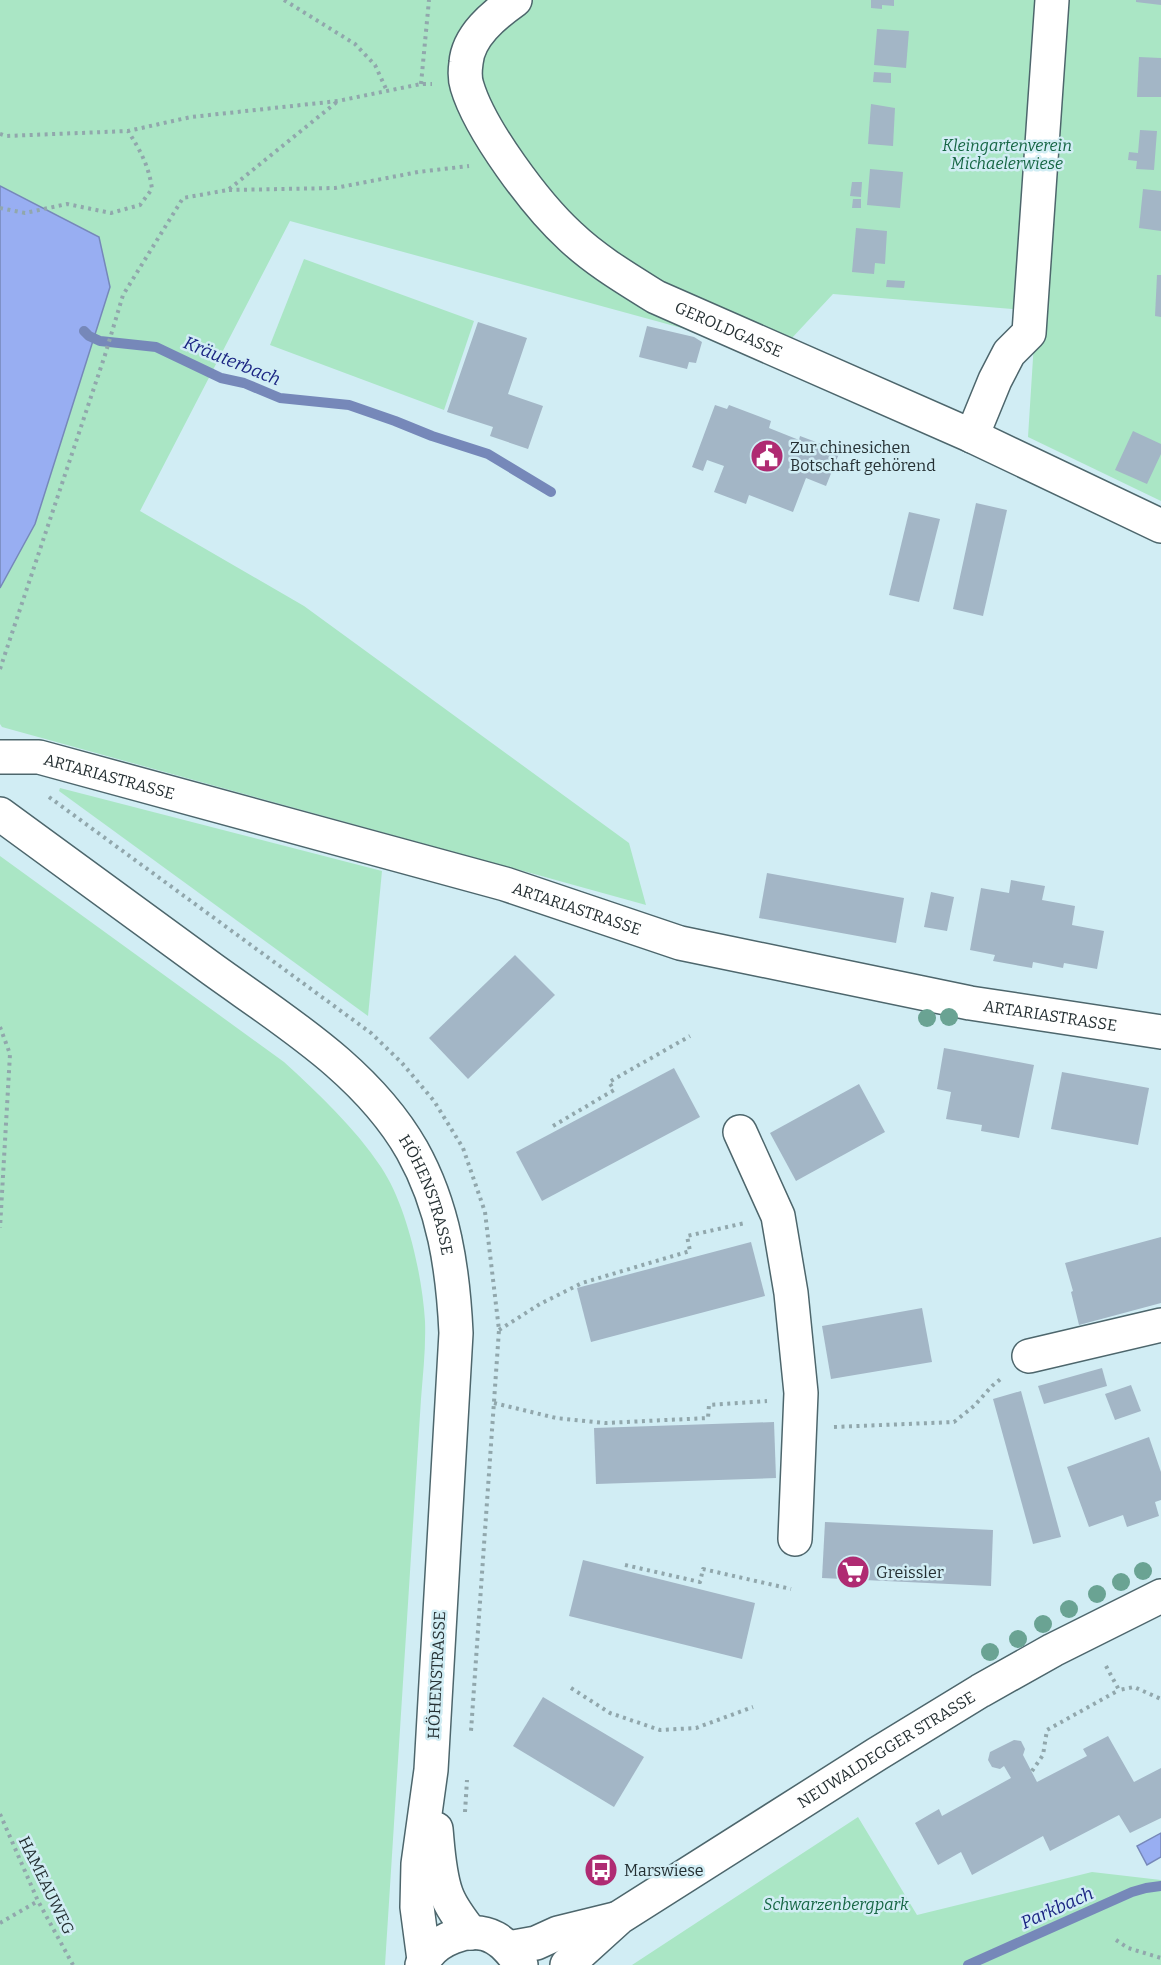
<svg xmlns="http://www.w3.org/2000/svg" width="1161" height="1965" font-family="Bitter,serif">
<rect width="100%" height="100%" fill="#d1edf4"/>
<g fill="#aae6c5">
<polygon points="0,0 1161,0 1161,501 1028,437 1036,311 833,294 777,354 290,221 140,511 304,606 629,843 646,905 2,727 0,724"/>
<polygon points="304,259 474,321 444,410 270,345"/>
<polygon points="60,788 382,871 368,1016 59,791"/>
<path d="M0 856 284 1062C320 1095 354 1127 381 1167 407 1206 422 1274 425 1321 426 1347 423 1373 421 1399L385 1965H0Z"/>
<polygon points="858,1817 917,1915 1092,1872 1161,1880 1161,1965 632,1965"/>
</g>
<g fill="#98aef2" stroke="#7688b9" stroke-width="1.5">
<polygon points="0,186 99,237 110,287 35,524 0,588"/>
<polygon points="1161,1833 1161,1857 1147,1865 1137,1846"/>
</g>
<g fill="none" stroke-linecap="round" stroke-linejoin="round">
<g stroke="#7688b9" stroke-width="10">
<polyline points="84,331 89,336 100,341 156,347 221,378 244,383 280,398 349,405 395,421 432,436 488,454 551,492"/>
<polyline points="968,1965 1132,1892 1146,1888 1161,1886"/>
</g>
</g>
<g fill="#a3b6c6">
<polygon points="871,0 894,0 894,6 882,5 882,9 871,8"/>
<polygon points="1136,0 1161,0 1161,5 1136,2"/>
<polygon points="877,29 909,31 906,68 874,65"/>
<polygon points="1139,57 1161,58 1161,97 1137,97"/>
<polygon points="874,72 891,73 891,83 873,82"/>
<polygon points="871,104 895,108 893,146 868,144"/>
<polygon points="1140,130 1157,131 1154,170 1136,169 1137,161 1128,160 1129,152 1138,153"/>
<polygon points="870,169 903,172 900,208 867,205"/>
<polygon points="852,182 862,182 861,197 850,196"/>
<polygon points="1143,189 1161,191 1161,231 1139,228"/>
<polygon points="853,199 861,199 861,208 852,208"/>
<polygon points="856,228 887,231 885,264 875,263 874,274 852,272"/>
<polygon points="1157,275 1161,275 1161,317 1155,316"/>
<polygon points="887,280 905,281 904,288 886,287"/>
<polygon points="478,322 527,338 508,394 543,406 528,449 490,436 493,427 447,412"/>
<polygon points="647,326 694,337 702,342 696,363 689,362 687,369 639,357"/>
<polygon points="715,405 727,409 729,405 771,421 769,428 799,440 800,436 840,451 826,486 806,478 793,512 749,495 746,504 714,492 724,466 707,460 703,471 692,467"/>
<polygon points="1133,431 1161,444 1161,454 1147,484 1115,470"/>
<polygon points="976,503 1007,510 983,616 953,609"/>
<polygon points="909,512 940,519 919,602 889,595"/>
<polygon points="767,873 904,898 896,943 759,918"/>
<polygon points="1011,880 1045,886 1042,900 1075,906 1072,925 1104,931 1097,969 1064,963 1063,968 1033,962 1032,968 993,961 995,955 970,950 981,888 1009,893"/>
<polygon points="931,892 954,897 947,931 924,927"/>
<polygon points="515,955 555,995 468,1079 429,1038"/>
<polygon points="944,1048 1034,1065 1019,1138 981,1131 982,1125 946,1119 951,1092 937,1089"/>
<polygon points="674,1068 700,1117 542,1201 516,1152"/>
<polygon points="1062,1072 1149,1088 1138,1145 1051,1129"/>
<polygon points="859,1084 885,1132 796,1181 770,1133"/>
<polygon points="1161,1237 1161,1303 1079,1325 1071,1292 1073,1291 1065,1263"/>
<polygon points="751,1242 765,1296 591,1342 577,1288"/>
<polygon points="922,1308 932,1362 831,1379 822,1326"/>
<polygon points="1102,1368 1107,1386 1044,1404 1038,1386"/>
<polygon points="1131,1385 1141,1411 1115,1420 1105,1394"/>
<polygon points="1021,1391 1061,1537 1033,1544 993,1399"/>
<polygon points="774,1422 776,1478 596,1484 594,1428"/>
<polygon points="1149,1437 1161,1472 1161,1500 1155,1502 1159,1516 1127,1527 1123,1515 1089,1527 1067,1467"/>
<polygon points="825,1522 993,1530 991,1586 822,1578"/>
<polygon points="583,1560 755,1603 742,1659 569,1616"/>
<polygon points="543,1697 644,1757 614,1807 513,1746"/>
<polygon points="1108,1736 1134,1782 1161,1768 1161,1818 1130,1833 1119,1815 1050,1851 1043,1836 972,1875 961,1852 938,1865 915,1823 939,1809 942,1816 1011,1778 1004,1766 1000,1769 992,1767 988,1760 990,1752 1014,1740 1021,1741 1025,1749 1023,1755 1037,1782 1087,1756 1083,1749"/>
</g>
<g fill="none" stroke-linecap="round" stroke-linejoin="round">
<defs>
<g id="minor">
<path id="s1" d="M515 0C494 15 468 36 466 63 465 70 465 80 467 86 480 130 536 205 570 236 595 260 627 279 656 297L972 436 1161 526"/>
<polyline points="972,436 995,380 1009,353 1029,333 1052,0"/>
<path id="s2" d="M0 757H39L505 884 680 943 970 1003 1161 1032"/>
<polyline points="740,1132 778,1216 791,1293 801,1393 795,1539"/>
<polyline points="1029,1356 1161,1325"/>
</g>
<g id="major">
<path id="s3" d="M0 814C71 866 142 917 212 969 284 1021 367 1071 412 1150 444 1207 453 1269 456 1333L431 1770 418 1864 417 1907 424 1960"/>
<path d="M436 1829C438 1850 439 1873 446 1893 451 1908 462 1921 471 1933"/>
<polyline points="508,1948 536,1943 558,1933 615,1919"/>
<path d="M422 1965C432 1940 470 1924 495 1938 506 1944 513 1954 521 1965"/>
<path id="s4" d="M567 1965 620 1917 877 1754 980 1691 1053 1650 1161 1596"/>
</g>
</defs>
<use href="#minor" stroke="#4d666c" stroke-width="36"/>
<use href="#major" stroke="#4d666c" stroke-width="36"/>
<g stroke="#91a7ac" stroke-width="4" stroke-dasharray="3 4.5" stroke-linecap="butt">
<polyline points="284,0 355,44 375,65 387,91"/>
<polyline points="421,84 429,0"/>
<polyline points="0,134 6,136 128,131 191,117 338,101 421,84 432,84"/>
<polyline points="229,190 335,188 418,172 469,166"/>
<path d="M0 208 25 213 67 204 111 213 140 205 152 189C149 166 140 150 128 131"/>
<polyline points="0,669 105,355 123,295 183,198 228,190 338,101"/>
<polyline points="49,797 371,1033 402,1063 434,1101 463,1148 485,1212 499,1330 471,1731"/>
<polyline points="0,1027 10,1054 0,1228"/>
<polyline points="553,1126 614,1090 609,1082 690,1036"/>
<polyline points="499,1330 540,1304 582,1283 690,1251 687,1236 745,1223"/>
<polyline points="494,1403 556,1418 605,1423 708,1418 709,1405 767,1401"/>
<polyline points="834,1427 954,1422 974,1406 992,1386 1003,1377"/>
<polyline points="625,1565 700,1582 703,1569 791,1589"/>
<polyline points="1106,1666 1119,1690 1134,1687 1161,1699"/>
<polyline points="571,1688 610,1713 660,1730 696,1728 753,1707"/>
<polyline points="1032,1771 1043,1755 1047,1730 1119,1690"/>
<polyline points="465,1812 467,1780"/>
<polyline points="0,1814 38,1901 73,1965"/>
<polyline points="0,1923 38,1901"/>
<polyline points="1116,1940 1128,1948 1161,1958"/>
</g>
<use href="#minor" stroke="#fff" stroke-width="33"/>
<use href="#major" stroke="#fff" stroke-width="33"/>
</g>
<g fill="#6aa393">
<circle cx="949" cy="1017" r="9"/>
<circle cx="927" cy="1018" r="9"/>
<circle cx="1143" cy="1571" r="9"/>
<circle cx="1121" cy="1582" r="9"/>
<circle cx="1097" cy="1594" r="9"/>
<circle cx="1069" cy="1609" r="9"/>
<circle cx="1043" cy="1624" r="9"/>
<circle cx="1018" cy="1639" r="9"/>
<circle cx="990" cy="1652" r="9"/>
</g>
<defs>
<symbol id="civic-disc" viewBox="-11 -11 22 22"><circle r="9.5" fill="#af2b72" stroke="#d1edf4"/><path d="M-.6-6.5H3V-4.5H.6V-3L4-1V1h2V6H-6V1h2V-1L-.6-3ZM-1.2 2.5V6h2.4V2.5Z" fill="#fff"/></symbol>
<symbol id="supermarket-disc" viewBox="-11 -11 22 22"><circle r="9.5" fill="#af2b72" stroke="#d1edf4"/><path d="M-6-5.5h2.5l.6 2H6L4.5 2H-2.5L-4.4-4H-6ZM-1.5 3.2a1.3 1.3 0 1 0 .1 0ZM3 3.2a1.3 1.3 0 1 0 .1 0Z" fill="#fff"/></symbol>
<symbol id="bus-disc" viewBox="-11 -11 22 22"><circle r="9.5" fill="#af2b72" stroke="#d1edf4"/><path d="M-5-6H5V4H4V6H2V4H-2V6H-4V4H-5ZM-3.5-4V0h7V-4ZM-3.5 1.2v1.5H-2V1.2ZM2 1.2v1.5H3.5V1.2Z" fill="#fff"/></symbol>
</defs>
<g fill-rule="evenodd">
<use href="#civic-disc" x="748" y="437" width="38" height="38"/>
<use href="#supermarket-disc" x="834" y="1553" width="38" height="38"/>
<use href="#bus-disc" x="582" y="1851" width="38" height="38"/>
</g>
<g text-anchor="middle" stroke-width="5" stroke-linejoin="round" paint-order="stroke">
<g font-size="16" font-style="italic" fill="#166644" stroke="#d1edf4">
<text x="1007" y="151">Kleingartenverein<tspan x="1007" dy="18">Michaelerwiese</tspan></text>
<text x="836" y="1910">Schwarzenbergpark</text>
</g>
<g font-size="16" fill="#253033" stroke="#d1edf4">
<text dy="6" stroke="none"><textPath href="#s1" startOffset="474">GEROLDGASSE</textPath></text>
<text dy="6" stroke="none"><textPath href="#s2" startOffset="112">ARTARIASTRASSE</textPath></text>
<text dy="6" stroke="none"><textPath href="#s2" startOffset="598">ARTARIASTRASSE</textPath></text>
<text dy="6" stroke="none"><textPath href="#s2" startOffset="1084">ARTARIASTRASSE</textPath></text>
<text dy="6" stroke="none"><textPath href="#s3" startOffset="582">HÖHENSTRASSE</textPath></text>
<text transform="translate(436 1675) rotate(-87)" y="6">HÖHENSTRASSE</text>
<text dy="6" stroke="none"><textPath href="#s4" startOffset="386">NEUWALDEGGER STRASSE</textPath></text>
<text transform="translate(47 1885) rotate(64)" y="6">HAMEAUWEG</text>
</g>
<g font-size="16" fill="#253033" stroke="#d1edf4" text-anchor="start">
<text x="790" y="453">Zur chinesichen<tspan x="790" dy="18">Botschaft gehörend</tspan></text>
<text x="876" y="1578">Greissler</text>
<text x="624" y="1876">Marswiese</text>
</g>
<g font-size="18" font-style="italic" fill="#1b2583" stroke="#d1edf4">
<text transform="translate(232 361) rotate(22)" y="6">Kräuterbach</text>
<text transform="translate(1057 1908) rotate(-24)" y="6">Parkbach</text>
</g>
</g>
</svg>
